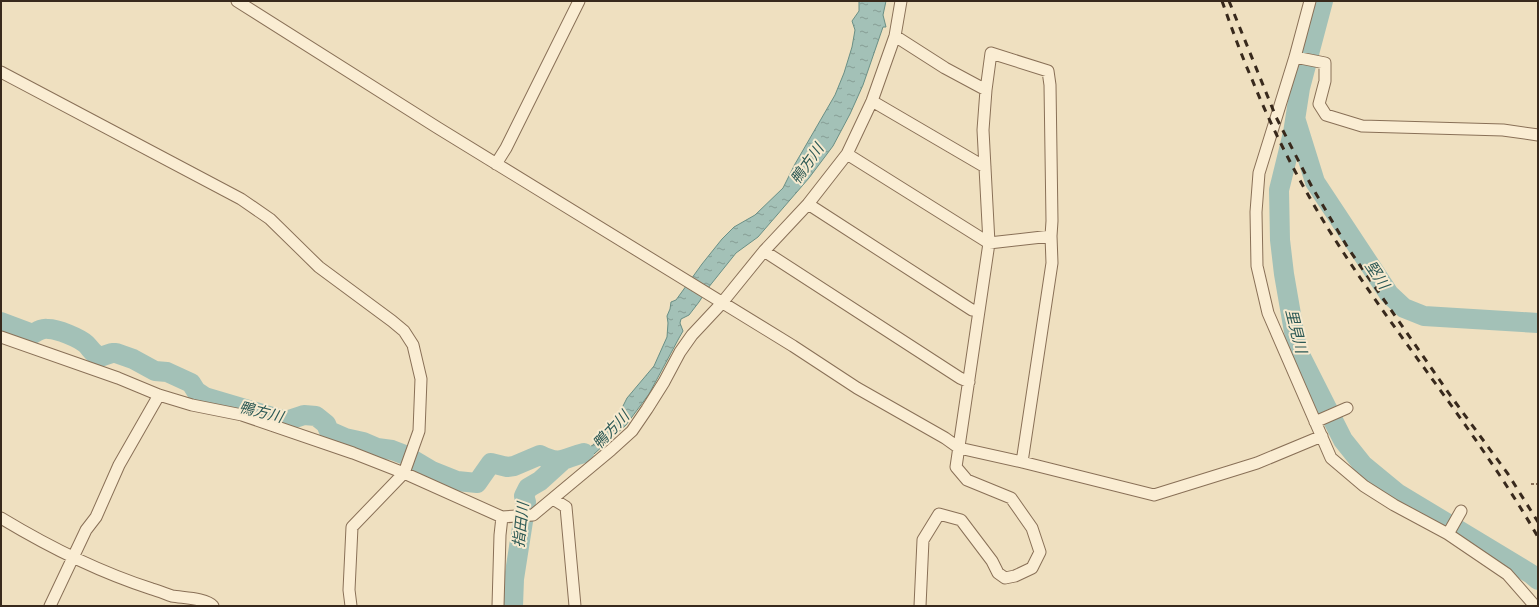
<svg xmlns="http://www.w3.org/2000/svg" width="1539" height="607" viewBox="0 0 1539 607" font-family="'Zilla Slab','Noto Sans JP',serif">
  <defs>
    <pattern id="water-ripples" width="26" height="14" patternUnits="userSpaceOnUse"><rect width="26" height="14" fill="#a3c1b7"/><path d="M2 4q2-2 4 0t4 0M15 11q2-2 4 0t4 0" fill="none" stroke="#869d94"/></pattern>
  </defs>
  <rect width="100%" height="100%" fill="#efe0c0"/>
  <!-- water -->
  <path fill="url(#water-ripples)" stroke="#6a8f85" d="M859 1H886L883 15 886 27H883L863 85 850 114 833 146 809 178 758 237 736 253 708 288 699 302 689 315 681 319 680 323 683 331 679 338 649 394 626 425 594 454 584 456 560 467 556 458 567 456 578 449 588 448 593 445 600 437 613 426 627 398 654 366 667 337 668 323 667 316 670 309 671 302 676 300 702 264 722 239 734 227 755 215 783 188 795 164 835 95 844 73 852 47 855 30 852 21 859 11Z"/>
  <g fill="none" stroke-linecap="round" stroke-linejoin="round">
    <!-- river -->
    <path stroke="#a3c1b7" stroke-width="20" d="M1323 1 1300 88 1293 133 1279 190 1280 240 1284 274 1297 349 1343 440 1363 465 1397 493 1531 574 1538 580
      M1296 121 1315 182 1389 294 1404 308 1424 316 1538 323
      M1 322 33 334C38 331 42 328 48 329 58 329 79 338 86 344 91 349 93 354 100 357L112 353H116L133 359 155 371 167 372 191 383 196 391 205 397 286 421 304 415 316 416 326 424 329 431 345 438 363 442 377 448 392 450 405 455 432 471 457 481 477 483 491 463 507 467 514 466 540 455C562 466 563 458 584 453
      M513 606 514 579 526 502 524 496 528 488 540 481 562 461"/>
    <!-- minor casing -->
    <g stroke="#897057" stroke-width="13">
      <path id="minor" d="M237 1 438 128 793 346 857 388 945 438 959 448 1022 462 1154 495 1257 463 1322 436
        M1310 1 1295 57 1259 173 1256 212 1257 266 1268 313 1331 458 1364 486 1394 505 1448 534 1507 574 1535 606
        M895 36 901 1
        M1295 57 1325 63V81L1319 104 1326 115 1362 126 1503 130 1538 135
        M1 72 241 199 270 219 319 267 392 321 404 331 413 345 421 379 419 431 404 473 352 527 349 590 351 606
        M872 101 985 167
        M847 154 989 243 1051 236
        M496 164 506 148 579 1
        M808 204 972 310H979
        M764 251 960 378 969 382
        M1 337 118 378 159 395 192 405 242 415 353 453 404 473 502 517 533 515 611 450 632 431 647 409 664 382 680 352 692 335 721 304 764 251 808 204 847 154 872 101 895 36 945 68 986 90
        M1315 422 1347 408
        M553 499 566 507 575 606
        M1 518C49 547 99 572 152 589 159 591 166 594 172 596 183 598 206 598 213 606
        M1448 534 1461 511
        M50 606 86 530 96 517 119 465 159 395
        M498 606 500 535 502 517
        M920 606 923 540 939 514 961 520 992 561 998 573 1005 578 1015 576 1032 568 1040 552 1032 528 1011 498 967 480 956 467 989 243 983 130 986 90 991 53 1048 71 1050 85 1052 221 1051 236 1052 263 1022 462"/>
    </g>
    <!-- path -->
    <path stroke="#897057" stroke-width="2" stroke-dasharray="3 2" stroke-linecap="butt" d="M1531 484H1538"/>
    <!-- minor -->
    <use href="#minor" stroke="#faedd3" stroke-width="11"/>
    <!-- rail -->
    <path stroke="#38291c" stroke-width="3" stroke-dasharray="7 7" stroke-linecap="butt" d="M1222 1C1231 26 1240 52 1251 77 1276 139 1308 199 1345 255 1407 350 1481 438 1538 537
      M1229 1 1276 117 1312 187 1348 248 1450 395 1508 474 1538 522"/>
  </g>
  <g text-anchor="middle" dominant-baseline="central" stroke-width="4" stroke-linejoin="round" paint-order="stroke">
    <!-- water labels -->
    <g font-size="15" font-style="italic" fill="#2b5854" stroke="#f7eacf">
      <text transform="translate(807 164) rotate(-55)">鴨方川</text>
      <text transform="translate(1377 275) rotate(56)">堅川</text>
      <text transform="translate(1296 331) rotate(76)">里見川</text>
      <text transform="translate(261 412) rotate(14)">鴨方川</text>
      <text transform="translate(611 430) rotate(-47)">鴨方川</text>
      <text transform="translate(521 525) rotate(-84)">指田川</text>
    </g>
  </g>
  <!-- border -->
  <rect width="1539" height="607" fill="none" stroke="#38291c" stroke-width="4"/>
</svg>
